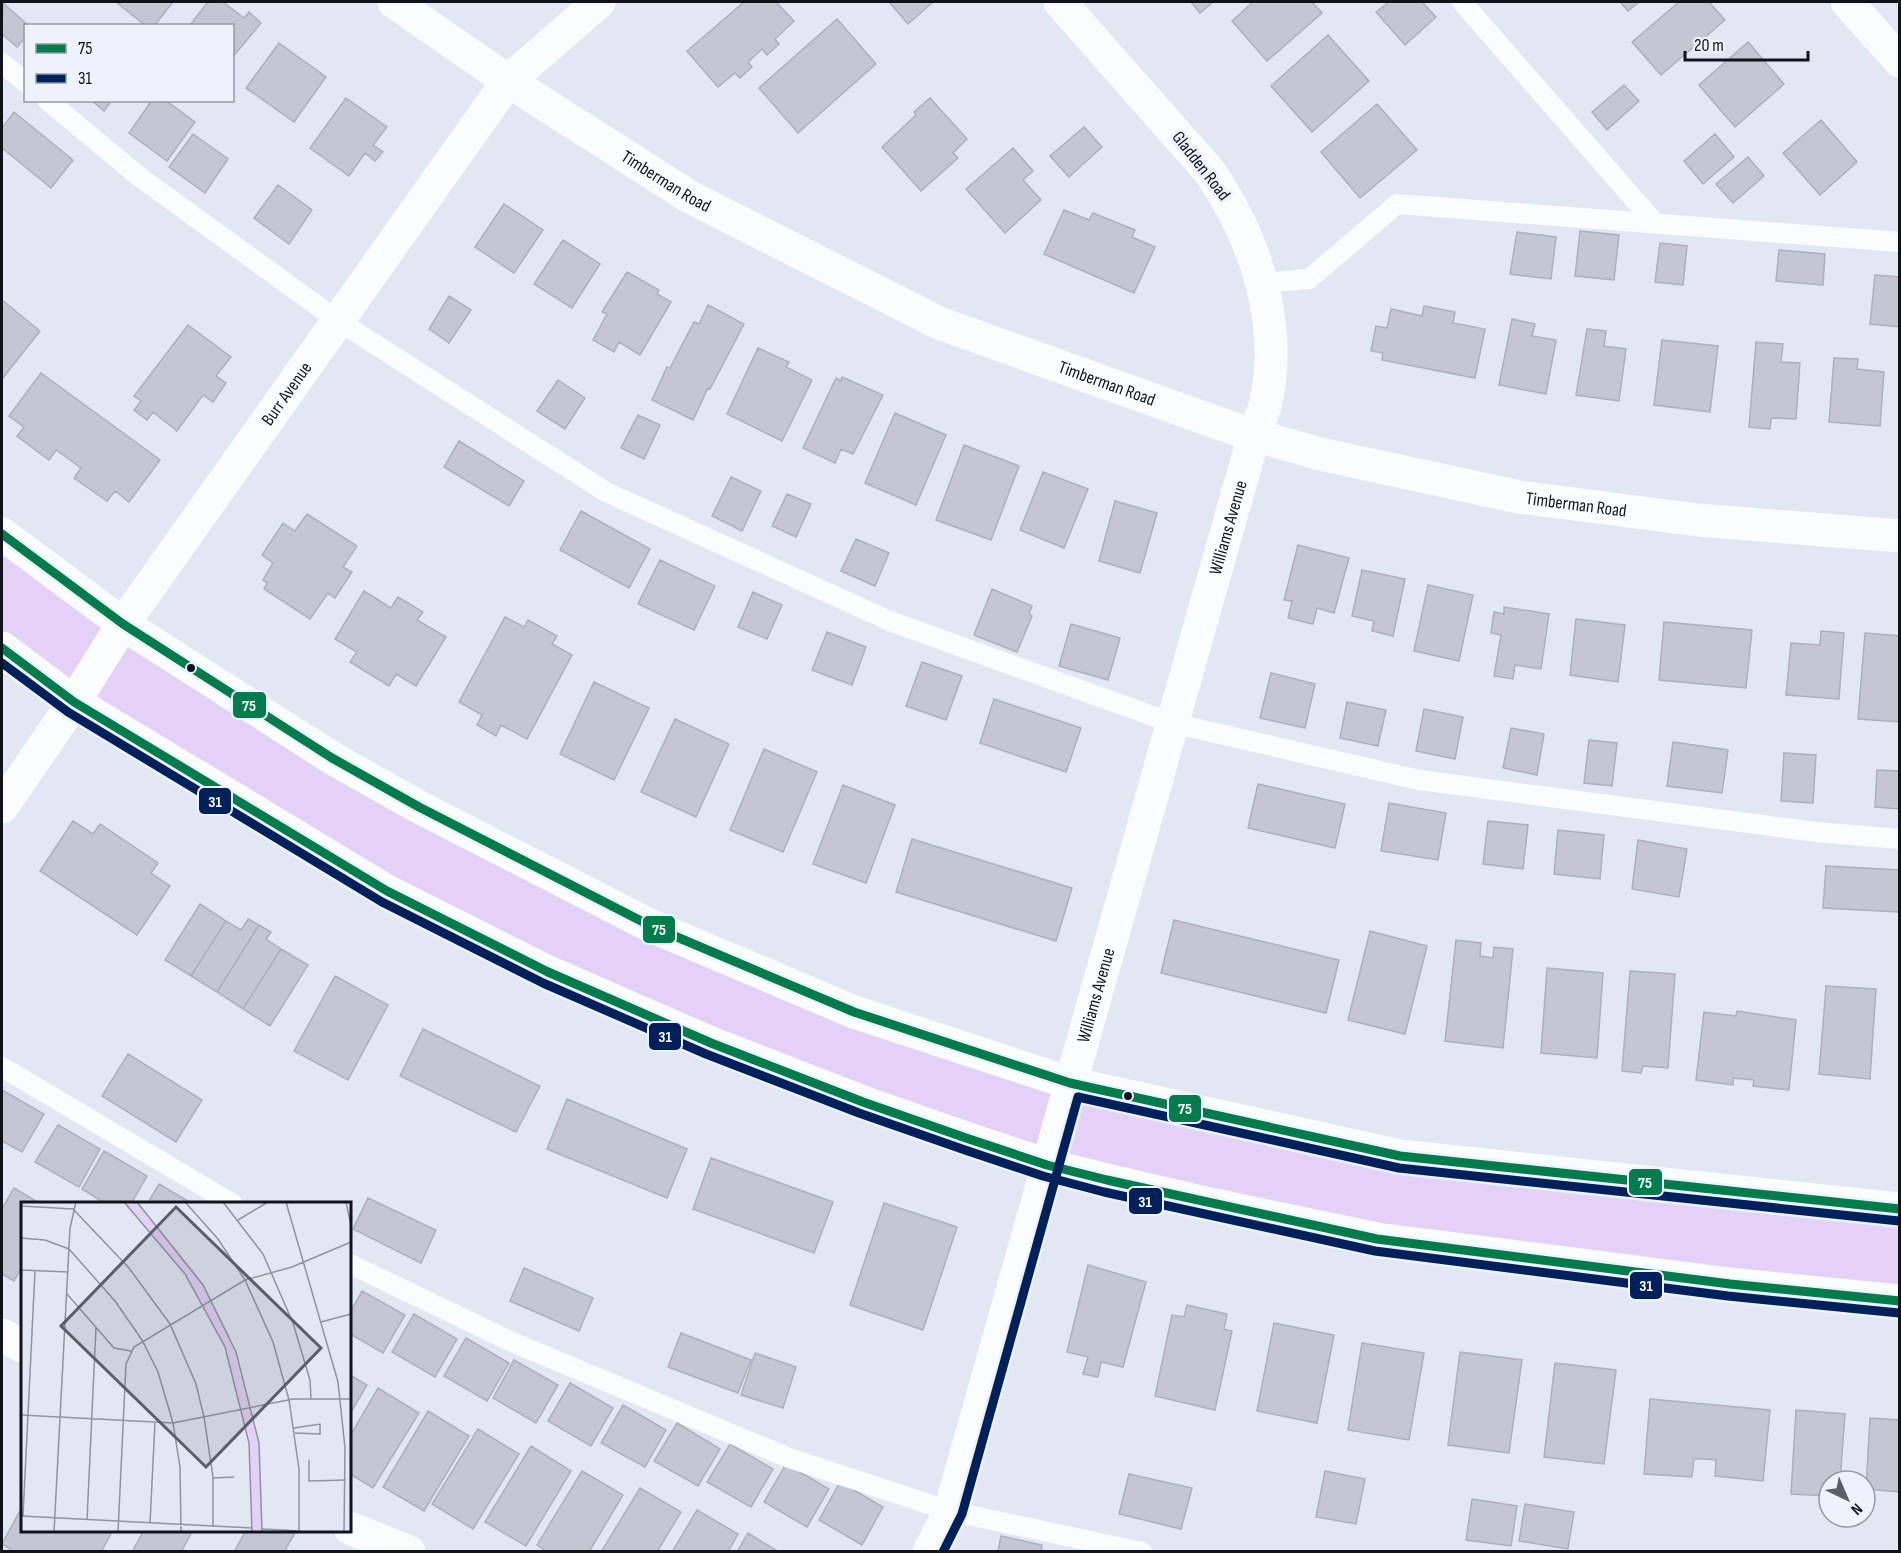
<svg xmlns="http://www.w3.org/2000/svg" width="1901" height="1553" viewBox="0 0 1901 1553" font-family="'Sofia Sans Condensed',sans-serif">
  <rect width="100%" height="100%" fill="#e2e8f3"/>
  <!-- green -->
  <path fill="#e3d1f7" d="M2 534 332 758 854 1012 1400 1156 1899 1209V1301L1730 1284 1107 1180 548 972 2 648Z"/>
  <!-- building -->
  <path fill="#c4c6d1" stroke="#adafb9" stroke-width="1.5" d="M116 2H173L154 26H146Z
    M208 2H223L244 18 249 12 261 23 232 58V26H189Z
    M744 2H776L794 21 775 39 779 44 767 55 762 49 748 62 752 67 740 78 735 73 718 87 687 51Z
    M889 2H933L908 24Z
    M1191 2H1213L1200 13Z
    M1253 2H1312L1322 13 1267 61 1232 21Z
    M1389 2H1422L1436 17 1405 45 1376 12Z
    M1620 2H1639L1628 11Z
    M1679 2H1709L1725 20 1661 75 1632 42Z
    M3 3 29 26H26V37L17 47 2 34Z
    M837 19 876 64 798 133 759 88Z
    M1328 35 1369 81 1312 132 1271 86Z
    M1748 42 1784 84 1735 127 1699 85Z
    M279 43 326 77 294 122 246 88Z
    M1624 85 1639 101 1607 130 1592 112Z
    M346 98 387 127 373 145 383 152 375 161 365 153 349 176 310 148Z
    M930 98 967 139 953 153 958 158 921 191 882 147 916 115 914 112Z
    M91 100H112L104 111Z
    M152 100H165L195 122 167 161 129 133Z
    M1377 104 1417 150 1360 198 1321 152Z
    M14 112 73 160 51 188 2 148V128Z
    M1821 120 1857 162 1820 195 1783 153Z
    M1084 127 1102 147 1069 177 1050 156Z
    M193 134 228 159 205 193 169 167Z
    M1715 134 1734 157 1703 184 1684 161Z
    M1013 148 1033 171 1023 180 1041 200 1005 233 966 189Z
    M1748 157 1764 176 1733 203 1716 184Z
    M278 185 312 210 289 244 254 218Z
    M504 204 543 230 514 273 475 247Z
    M1064 210 1089 220 1093 213 1135 230 1132 237 1155 247 1134 293 1044 254Z
    M1580 231 1619 235 1614 280 1575 276Z
    M1517 232 1556 237 1551 279 1510 274Z
    M563 240 600 264 572 308 534 284Z
    M1660 243 1687 246 1683 285 1655 282Z
    M1779 250 1825 254 1823 285 1776 281Z
    M627 272 659 290 657 294 671 302 640 355 619 342 614 352 593 340 607 314 602 312Z
    M1875 275 1900 277V327L1870 324Z
    M449 296 471 310 449 343 429 329Z
    M2 300 40 331 2 379Z
    M708 305 744 324 710 389 708 388 693 420 652 400 667 367 670 368 694 322 699 324Z
    M1424 306 1455 312 1453 323 1485 329 1475 378 1382 360 1383 353 1371 351 1376 326 1387 328 1391 309 1422 316Z
    M1512 319 1535 324 1532 336 1556 340 1546 394 1499 385Z
    M188 325 231 357 216 376 226 383 213 402 203 395 177 431 153 412 147 420 134 410 141 401 134 396Z
    M1587 329 1606 331 1604 346 1626 349 1619 401 1576 395Z
    M1662 340 1718 346 1710 412 1654 405Z
    M1756 342 1783 344 1781 362 1800 363 1796 419 1771 418 1770 429 1749 427Z
    M758 348 789 362 786 367 812 380 782 441 727 414Z
    M1834 358 1858 359 1857 369 1884 372 1880 426 1829 422Z
    M41 373 160 460 129 502 115 491 107 501 74 478 81 468 69 459 56 450 49 460 17 436 24 427 9 416Z
    M842 377 883 395 853 454 841 449 835 463 803 448 836 378 841 381Z
    M558 380 585 398 565 429 537 411Z
    M895 413 946 435 916 505 865 483Z
    M638 415 660 425 644 459 621 448Z
    M459 441 524 481 509 506 444 467Z
    M964 445 1019 466 991 540 936 520Z
    M1043 472 1088 489 1064 548 1020 530Z
    M731 477 761 491 742 531 712 516Z
    M787 494 811 504 796 537 772 526Z
    M1115 501 1157 513 1140 573 1099 561Z
    M581 511 650 549 629 588 560 550Z
    M307 514 357 546 343 567 352 572 335 598 328 593 310 619 264 589 267 583 263 580 273 563 262 555 283 523 295 531Z
    M856 539 889 553 875 586 841 571Z
    M1298 545 1349 558 1334 613 1317 608 1313 624 1288 618 1292 601 1284 600Z
    M660 560 715 586 694 630 638 604Z
    M1362 570 1405 579 1393 636 1372 631 1374 621 1352 616Z
    M1428 585 1473 595 1459 661 1414 651Z
    M992 589 1032 606 1029 614 1032 616 1017 652 974 635Z
    M364 591 391 608 398 597 423 612 417 620 446 637 416 686 396 674 389 686 350 662 357 652 335 639Z
    M753 592 782 605 767 639 738 627Z
    M1504 607 1549 614 1541 669 1515 665 1513 679 1494 676 1501 635 1491 633 1494 612 1504 614Z
    M505 617 524 627 528 620 557 636 552 644 572 655 527 739 501 725 496 736 477 725 482 715 459 702Z
    M1576 619 1625 625 1618 682 1570 675Z
    M1664 622 1752 630 1746 688 1659 680Z
    M1071 624 1120 638 1108 680 1059 666Z
    M1821 631 1844 633 1839 699 1786 695 1791 643 1820 645Z
    M827 632 866 647 852 685 812 670Z
    M1865 633 1900 636V722L1858 719Z
    M922 662 962 676 946 720 906 706Z
    M1271 673 1315 684 1305 728 1260 718Z
    M594 682 649 708 614 780 560 754Z
    M994 699 1081 728 1066 772 980 743Z
    M1347 702 1386 710 1378 746 1340 738Z
    M1424 709 1463 717 1455 759 1416 751Z
    M675 719 729 744 696 817 641 792Z
    M1511 728 1544 734 1537 775 1503 768Z
    M1589 740 1617 743 1612 786 1584 783Z
    M1673 742 1728 750 1722 793 1667 786Z
    M764 749 817 772 783 852 730 830Z
    M1784 753 1816 755 1813 803 1781 801Z
    M1877 770 1900 771V809L1875 807Z
    M1258 784 1345 804 1335 848 1248 828Z
    M843 785 895 805 866 883 813 864Z
    M1389 803 1446 813 1438 860 1381 851Z
    M73 821 93 834 100 824 158 863 151 873 170 886 137 935 40 871Z
    M1488 821 1528 825 1523 869 1483 864Z
    M1558 830 1604 835 1600 879 1554 874Z
    M912 839 1072 888 1056 941 896 892Z
    M1638 840 1687 849 1679 897 1632 889Z
    M1826 866 1900 870 1899 912 1823 908Z
    M200 904 226 921 191 976 165 960Z
    M248 919 259 925 217 992 191 976 226 921 241 930Z
    M1174 920 1339 960 1326 1013 1161 973Z
    M259 925 271 932 266 939 281 949 243 1009 217 992Z
    M1370 931 1427 946 1405 1034 1348 1020Z
    M1456 940 1481 943 1480 956 1493 958 1494 947 1513 949 1503 1048 1445 1041Z
    M281 949 308 965 270 1026 243 1009Z
    M1547 968 1603 973 1597 1058 1541 1053Z
    M1630 971 1675 974 1668 1068 1643 1066 1641 1073 1622 1071Z
    M335 976 388 1005 348 1080 294 1051Z
    M1826 986 1876 989 1870 1079 1819 1074Z
    M1737 1011 1796 1020 1789 1090 1753 1086 1754 1080 1733 1078V1085L1696 1080 1704 1012 1736 1016Z
    M423 1029 540 1086 516 1132 400 1076Z
    M128 1054 202 1100 176 1142 102 1096Z
    M2 1090 44 1114 22 1152 2 1141Z
    M567 1099 687 1149 667 1198 547 1149Z
    M58 1125 100 1149 79 1187 35 1162Z
    M104 1151 147 1176 131 1204H106L82 1189Z
    M711 1158 833 1202 814 1253 693 1209Z
    M159 1184 193 1204H147Z
    M14 1188 41 1204H22V1267L14 1281 2 1274V1209Z
    M368 1198 436 1230 421 1263 353 1229Z
    M884 1203 957 1227 923 1330 850 1305Z
    M1088 1265 1146 1282 1123 1367 1101 1362 1098 1377 1083 1374 1088 1357 1067 1352Z
    M524 1268 593 1298 579 1331 510 1301Z
    M362 1291 405 1315 383 1353 350 1334V1313Z
    M1187 1305 1227 1314 1224 1329 1232 1331 1215 1410 1155 1396 1172 1315 1184 1317Z
    M414 1314 457 1339 435 1377 392 1352Z
    M1274 1323 1334 1335 1317 1423 1257 1411Z
    M681 1333 751 1360 738 1393 668 1367Z
    M466 1338 509 1363 487 1401 444 1376Z
    M1362 1343 1424 1353 1409 1440 1348 1430Z
    M1460 1352 1522 1360 1509 1453 1448 1445Z
    M755 1353 796 1367 783 1408 741 1395Z
    M514 1360 558 1385 536 1423 493 1398Z
    M1555 1363 1616 1370 1604 1464 1544 1457Z
    M350 1375 367 1385 350 1414Z
    M570 1383 613 1408 591 1446 548 1421Z
    M378 1388 419 1413 373 1488 350 1474V1436Z
    M1650 1399 1770 1410 1763 1481 1715 1476 1716 1460 1705 1459H1694L1692 1477 1644 1474Z
    M623 1405 666 1430 645 1467 601 1443Z
    M1796 1410 1845 1414 1840 1481H1829V1496L1791 1494Z
    M428 1411 469 1436 424 1511 383 1487Z
    M1870 1418 1900 1420V1492L1866 1489Z
    M677 1423 720 1449 698 1486 654 1461Z
    M478 1429 519 1454 473 1529 432 1504Z
    M730 1444 773 1469 751 1507 707 1482Z
    M531 1446 571 1471 526 1546 485 1522Z
    M786 1464 829 1489 807 1527 764 1502Z
    M582 1471 623 1495 589 1552H547L537 1545Z
    M1325 1471 1365 1479 1356 1524 1316 1517Z
    M1129 1474 1192 1488 1181 1529 1119 1514Z
    M840 1482 883 1507 862 1545 819 1520Z
    M640 1488 681 1512 657 1552H601Z
    M1472 1499 1517 1506 1511 1546 1466 1540Z
    M1525 1504 1574 1512 1568 1549 1519 1541Z
    M22 1507V1530H113L101 1552H15L2 1544Z
    M697 1510 738 1534 728 1552H672Z
    M144 1530H193L181 1552H132Z
    M246 1530H290L295 1533 284 1552H234Z
    M748 1533 779 1552H737Z
    M1001 1536 1042 1545 1041 1552H998Z"/>
  <g fill="none" stroke-linecap="round" stroke-linejoin="round">
    <!-- service -->
    <path stroke="#fbfcfd" stroke-width="20" d="M1462 2 1655 223
      M2 63 26 83
      M47 100 141 178 337 320 606 492 890 621 1172 723 1419 780 1816 832 1900 839
      M1262 283 1309 279 1397 204 1900 242
      M2 1067 233 1204
      M350 1264 512 1342 789 1458 950 1511 1142 1552"/>
    <!-- minor -->
    <g stroke="#fbfcfd" stroke-width="33">
      <path id="s1" d="M394 2 508 81 690 197 939 323 1215 422 1254 435 1320 454 1519 497 1698 520 1900 536"/>
      <path d="M1847 2 1900 61"/>
      <path id="s2" d="M2 807 74 702 123 624 508 81 599 2"/>
      <path d="M2 1335 22 1346"/>
      <path d="M350 1528 409 1552"/>
      <path id="s3" d="M929 1552 950 1511 1237 495C1243 476 1248 456 1253 437 1257 425 1263 414 1266 402 1283 322 1255 237 1209 171L1060 2"/>
    </g>
    <!-- secondary -->
    <path stroke="#fbfcfd" stroke-width="33" d="M2 534 123 624 332 758 419 807 651 926 854 1012 1070 1083 1400 1156 1900 1209
      M2 648 74 702 387 891 548 972 711 1043 863 1102 969 1139 1047 1165 1107 1180 1210 1204 1377 1239 1730 1284 1900 1301"/>
    <!-- bus-1 casing -->
    <g stroke="#edf3fd" stroke-width="14">
      <path id="bus-1" d="M2 534 123 624 332 758 419 807 651 926 854 1012 1070 1083 1400 1156 1900 1209
        M2 648 74 702 387 891 548 972 711 1043 863 1102 969 1139 1047 1165 1107 1180 1377 1239 1730 1284 1900 1301"/>
    </g>
    <!-- bus-2 casing -->
    <g stroke="#edf3fd" stroke-width="14">
      <path id="bus-2" d="M2 663 68 712 382 902 543 983 706 1054 859 1113 965 1150 1043 1176 1104 1192 1375 1251 1728 1296 1899 1313
        M943 1552 962 1514 1078 1097 1399 1168 1899 1221"/>
    </g>
    <!-- bus-1 -->
    <use href="#bus-1" stroke="#007b4b" stroke-width="9"/>
    <!-- bus-2 -->
    <use href="#bus-2" stroke="#00205b" stroke-width="9"/>
  </g>
  <!-- markers -->
  <g fill="#0f141c" stroke="#edf3fd" stroke-width="2">
    <circle cx="191" cy="668" r="5"/>
    <circle cx="1128" cy="1096" r="5"/>
  </g>
  <g text-anchor="middle" dominant-baseline="central" stroke-width="6" stroke-linejoin="round" paint-order="stroke">
    <!-- street labels -->
    <g font-size="18" fill="#0f141c" stroke="#edf3fd">
      <text transform="translate(1201 166) rotate(52)">Gladden Road</text>
      <text stroke="none"><textPath href="#s1" startOffset="326">Timberman Road</textPath></text>
      <text stroke="none"><textPath href="#s1" startOffset="812">Timberman Road</textPath></text>
      <text stroke="none"><textPath href="#s2" startOffset="502">Burr Avenue</textPath></text>
      <text stroke="none"><textPath href="#s1" startOffset="1298">Timberman Road</textPath></text>
      <text stroke="none"><textPath href="#s3" startOffset="1068">Williams Avenue</textPath></text>
      <text stroke="none"><textPath href="#s3" startOffset="582">Williams Avenue</textPath></text>
    </g>
  </g>
  <!-- overview -->
  <g transform="translate(21 1202)">
    <rect width="330" height="330" fill="#e2e8f3"/>
    <path d="M103 0H116L172 68 208 132 238 241 241 330H231L228 241 204 145 164 72Z" fill="#e3d1f7"/>
    <path fill="none" stroke="#8e939d" stroke-width="1.5" d="M103 0 164 72 204 145 228 241 231 330M116 0 182 83 215 150 238 241 241 330M164 0 197 37 224 78 252 140 268 198 278 267V329L241 327M202 0 242 52 272 121 289 178 290 197M265 0 317 180 324 246 323 330M325 0 330 23M0 4 52 7 108 66 149 122 175 182 183 215 192 275V324M217 18 247 0M0 36 24 38 48 47 94 99 121 138 137 170 152 221 159 265 160 330M0 68 47 70M46 92 93 146 110 149M300 120 330 112M0 213 152 221 272 197H330M273 226 299 222V232L274 231M288 258V279L325 278M192 276 213 275M0 314 231 326M2 314 14 69M66 318 75 125M129 321 134 220M33 330 49 26 55 0M97 330 105 162 113 145 224 78 271 65 330 40"/>
    <path fill="#595e67" fill-opacity="0.15" stroke="#595e67" stroke-width="3" d="M155 5 300 146 185 265 40 124Z"/>
    <rect width="330" height="330" fill="none" stroke="#0f141c" stroke-width="3"/>
  </g>
  <g stroke="#edf3fd" stroke-width="2">
    <rect x="232" y="691" width="35" height="28" rx="6" fill="#007b4b"/>
    <rect x="198" y="787" width="34" height="28" rx="6" fill="#00205b"/>
    <rect x="642" y="915" width="34" height="29" rx="6" fill="#007b4b"/>
    <rect x="648" y="1022" width="34" height="29" rx="6" fill="#00205b"/>
    <rect x="1168" y="1094" width="34" height="29" rx="6" fill="#007b4b"/>
    <rect x="1628" y="1168" width="35" height="28" rx="6" fill="#007b4b"/>
    <rect x="1128" y="1187" width="35" height="28" rx="6" fill="#00205b"/>
    <rect x="1629" y="1271" width="34" height="29" rx="6" fill="#00205b"/>
  </g>
  <g font-size="16" text-anchor="middle" font-weight="bold" fill="#fff">
    <text x="249" y="711">75</text>
    <text x="215" y="807">31</text>
    <text x="659" y="935">75</text>
    <text x="665" y="1042">31</text>
    <text x="1185" y="1114">75</text>
    <text x="1645" y="1188">75</text>
    <text x="1145" y="1207">31</text>
    <text x="1646" y="1291">31</text>
  </g>
  <!-- border -->
  <rect width="1901" height="1553" fill="none" stroke="#0f141c" stroke-width="6"/>
  <!-- legend -->
  <rect x="24" y="24" width="210" height="78" fill="#edf3fd" stroke="#949aa3" stroke-width="1.5"/>
  <rect x="36" y="44" width="30" height="9" fill="#007b4b" stroke="#949aa3" stroke-width="1.5"/>
  <text x="78" y="54" font-size="18" fill="#0f141c">75</text>
  <rect x="36" y="74" width="30" height="9" fill="#00205b" stroke="#949aa3" stroke-width="1.5"/>
  <text x="78" y="84" font-size="18" fill="#0f141c">31</text>
  <!-- north arrow -->
  <g transform="translate(1847 1499) rotate(136)"><circle r="28" fill="#edf3fd" stroke="#949aa3" stroke-width="1.5"/>
  <path d="M0-4.5L10 22L0 15L-10 22Z" fill="#595e67"/>
  <text y="-9" font-size="16" font-weight="bold" text-anchor="middle" fill="#0f141c">N</text>
  </g>
  <!-- scale -->
  <path d="M1685 51v9h123v-9" fill="none" stroke="#0f141c" stroke-width="3"/>
  <text x="1694" y="51" font-size="18" fill="#0f141c" stroke="#edf3fd" stroke-width="4.5" paint-order="stroke">20 m</text>
</svg>
